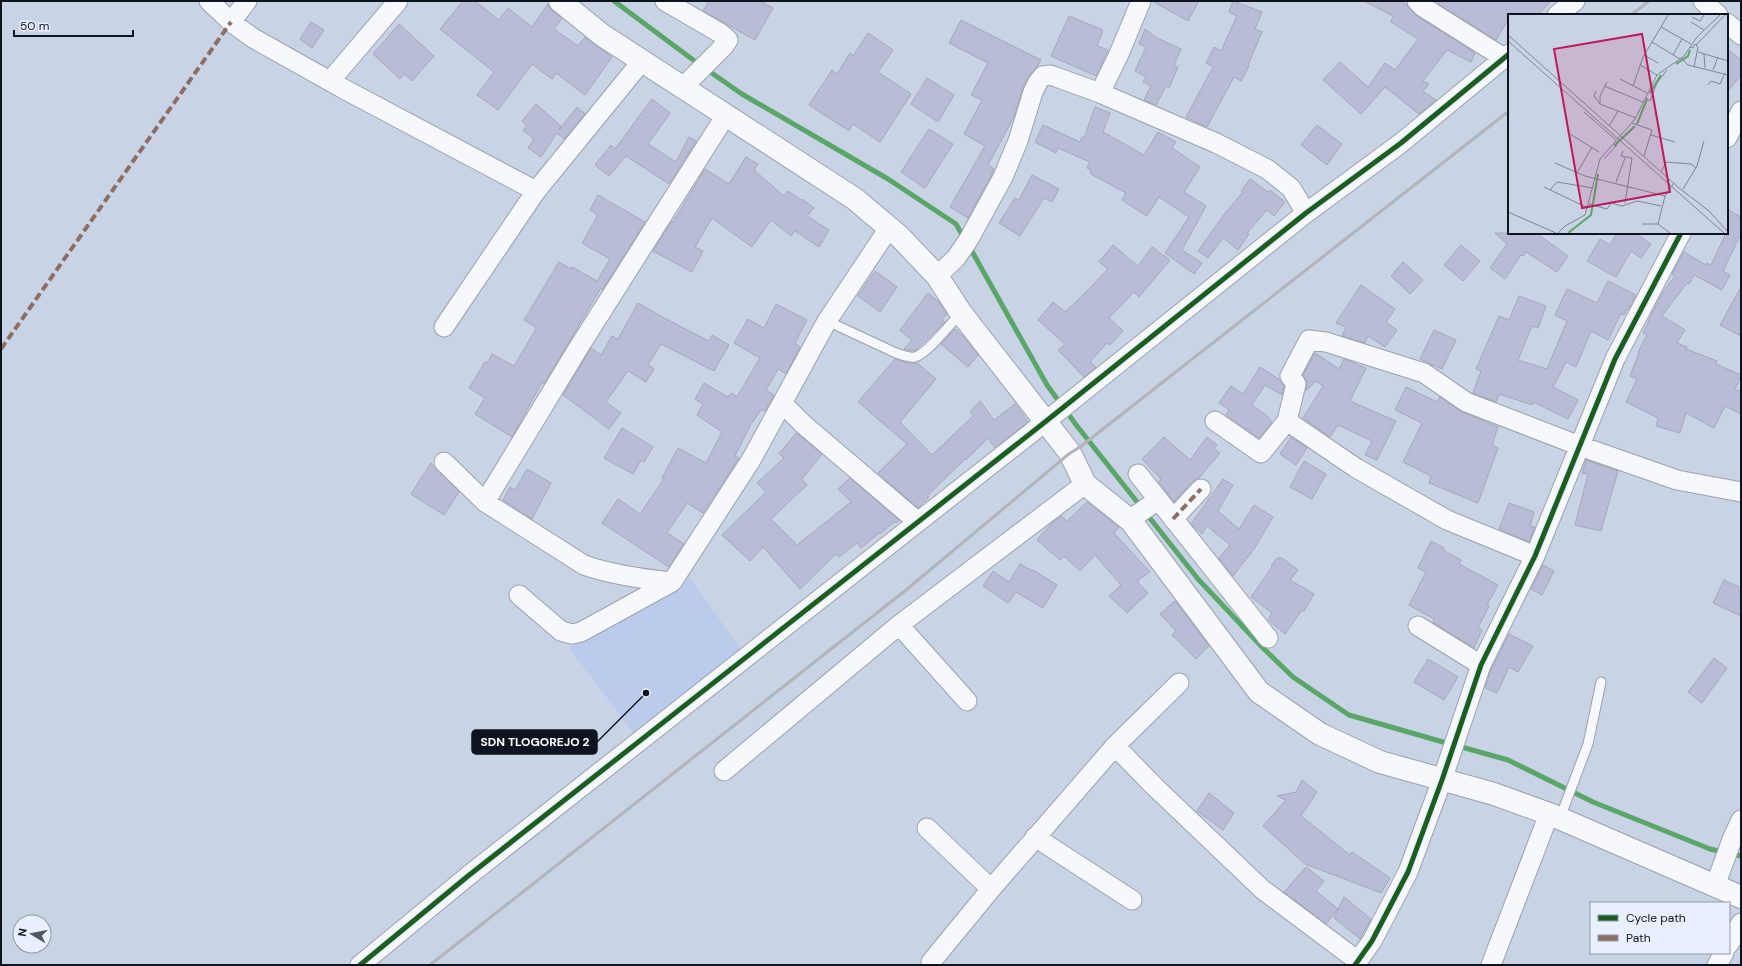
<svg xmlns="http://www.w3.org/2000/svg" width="1742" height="966" viewBox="0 0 1742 966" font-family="'DM Sans',sans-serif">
  <rect width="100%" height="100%" fill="#c9d3e6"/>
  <!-- built -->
  <path fill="#bbcbeb" d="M689 577 742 651 635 735 569 648Z"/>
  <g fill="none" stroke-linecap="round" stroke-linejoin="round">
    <!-- stream -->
    <path stroke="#5aa668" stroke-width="5" d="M614 1 700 65
      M706 69 742 94 888 179 956 224 964 238
      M969 246 1047 385 1077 426 1198 579 1262 647 1293 677 1349 715 1450 744
      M1458 746 1508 760 1593 802 1710 849 1741 856"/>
  </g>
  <!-- building -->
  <path fill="#b9bcd6" stroke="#a4a9b8" d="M463 1H475L499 20 508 8 532 27 548 4 552 11 562 18 554 29 578 46 585 37 612 57 585 95 556 73 552 79 532 64 498 110 477 95 494 72 440 29Z
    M709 1H760L773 8 755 40 703 11Z
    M1152 1H1199L1188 21Z
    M1233 1 1262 12 1255 29 1262 32 1248 65 1249 66 1241 81 1234 77 1207 127 1186 117 1213 67 1206 63 1214 47 1221 51 1237 16 1229 12Z
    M1364 1H1401L1406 4 1417 16 1475 53 1471 62 1447 50 1423 81 1429 84 1423 91 1436 100 1419 114 1385 87 1361 114 1323 80 1340 62 1368 87 1385 63 1395 70 1418 39 1391 22 1393 16Z
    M1440 1H1551L1538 15H1509V18L1496 40 1438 4Z
    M1069 16 1103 30 1097 46 1108 50 1096 76 1051 56Z
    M961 20 1041 60 1037 67 1028 77 1023 87 1014 117 988 165 994 169 993 172 968 218 950 207 985 146 964 134 982 100 971 95 988 63 949 43Z
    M311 22 324 30 312 48 300 39Z
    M399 24 434 56 412 81 404 74 400 79 373 54Z
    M1145 29 1155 37 1181 49 1174 65 1178 67 1169 88 1166 86 1156 105 1144 100 1151 86 1143 82 1146 77 1135 71 1146 47 1139 44Z
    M868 33 893 50 878 72 911 94 880 142 853 124 849 131 809 105 832 70 837 74 850 53 853 56Z
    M1727 49 1741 60V75L1727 92Z
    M927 78 954 95 938 122 911 104Z
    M652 99 670 113 648 144 676 162 689 137 696 141 669 184 626 156 609 176 595 165 611 145 615 149Z
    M536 104 561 126 559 130 577 107 585 114 564 139 557 133 541 157 528 148 534 139 523 130 527 126 522 121Z
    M1095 107 1110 113 1103 132 1144 155 1158 132 1176 142 1172 148 1200 167 1184 192 1206 206 1182 250 1202 263 1194 274 1165 253 1189 217 1159 197 1147 216 1122 200 1126 193 1091 174V170L1087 168 1090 162 1058 148 1056 153 1035 142 1043 125 1080 142 1082 137 1084 138Z
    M1317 125 1342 144 1327 165 1301 145Z
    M929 129 953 144 925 188 901 172Z
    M746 157 758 164 754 170 784 196 788 191 801 200 802 199 814 208 807 216 829 230 819 247 795 231 791 236 771 220 752 247 712 218 695 247 703 251 692 272 653 251 672 221 673 222 705 169 729 184Z
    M1032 175 1059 189 1052 202 1044 198 1020 236 999 223 1015 198 1019 200Z
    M1250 179 1268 192 1270 190 1285 202 1274 216 1267 210 1247 233 1249 234 1238 250 1223 238 1208 258 1198 251 1226 212 1243 192 1241 191Z
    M598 195 645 222 603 289 601 288 544 384 542 382 512 437 475 414 485 398 469 388 485 362 487 363 492 354 514 366 536 329V327L524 320 559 262 571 269 572 267 597 281 610 259 582 243 598 215 590 210Z
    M1727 209 1741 217V234L1723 271 1730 275 1722 290 1694 275 1689 284 1687 283 1662 316 1685 330 1677 343 1687 347 1686 349 1717 361 1716 364 1741 375 1735 390 1741 391V414L1725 406 1714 428 1686 413 1680 433 1656 426 1658 418 1626 402 1637 379 1630 376 1639 353 1638 352 1647 335 1643 333 1649 321H1648L1663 292 1675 276 1672 274 1684 252 1706 265 1707 263 1711 265 1726 233H1727Z
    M1495 233H1536L1568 256 1557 272 1526 252 1523 256 1521 255 1505 279 1490 268 1507 244Z
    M1617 233H1635L1651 244 1641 258 1631 251 1616 277 1587 261 1600 239 1610 245Z
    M1113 245 1138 266 1152 247 1170 260 1139 297 1134 292 1109 318 1123 331 1110 345 1107 343 1090 362 1096 367 1084 377 1058 350 1065 344 1038 320 1053 302 1065 312 1084 294 1108 269 1099 262Z
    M1461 245 1480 261 1463 281 1444 265Z
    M1403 262 1423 280 1410 294 1391 276Z
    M875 271 897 287 880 312 858 296Z
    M1608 281 1636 295 1628 310 1627 309 1624 315 1621 313 1608 340 1591 331 1576 367 1566 362 1553 387 1578 400 1568 419 1533 402 1532 405 1499 394 1496 402 1473 393 1481 371 1476 369 1499 316 1509 320 1519 296 1546 306 1538 328 1532 326 1518 360 1547 369 1567 321 1555 315 1567 289 1597 303Z
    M1361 285 1395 309 1386 322 1397 330 1385 347 1368 336 1365 343 1342 336 1346 327 1336 323Z
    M1741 287V336L1720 325Z
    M928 293 939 302 947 314 942 319 945 322 917 349 913 351 904 349 912 340 900 330Z
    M638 303 664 318 709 341 712 335 729 345 714 371 661 344 648 365 654 369 646 382 628 371 606 402 621 413 609 429 563 395 591 348 601 355 612 336 618 339Z
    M776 304 807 320 795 343 800 347 786 374 778 369 766 390 774 395 765 411 762 409 751 424 735 456 739 458 703 513 687 503 667 533 684 544 669 567 602 523 618 499 640 514 664 479 662 478 678 448 706 463 722 432 697 415 703 404 695 399 704 383 728 397 731 393 737 397 760 358 734 343 748 319 764 328Z
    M955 329 963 336 978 355 968 367 941 344Z
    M1434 330 1456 340 1442 369 1420 359Z
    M1315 353 1339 369 1344 359 1366 368 1350 401 1396 421 1377 460 1365 455 1372 441 1338 425 1330 437 1303 418 1323 386 1316 381 1306 391 1307 382 1303 375Z
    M895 359 907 363H917L936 379 900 422 932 455 973 416 970 412 980 401 994 420 1015 404 1028 422 995 448 988 438 966 460 965 459 927 496 929 497 918 508 878 473 907 444 858 402Z
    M1260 367 1280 380 1284 386 1282 395 1265 385 1252 405 1266 415 1272 422 1259 438 1226 415 1229 410 1219 403 1231 386 1243 394Z
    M1406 387 1437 402 1440 397 1462 412 1498 427 1492 445 1498 448 1478 503 1429 483 1431 476 1403 462 1422 423 1395 410Z
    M622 428 653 447 644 462 641 460 633 474 604 458Z
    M796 433 822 454 802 479 807 485 771 519 797 545 851 502 838 489 850 478 899 520 896 523 895 521 880 534 879 533 861 548 857 543 839 557 836 554 800 589 763 547 750 561 722 535 766 492 757 483 784 458 779 454Z
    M1164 437 1190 460 1207 437 1217 445 1214 449 1220 453 1199 478 1193 481 1174 502 1159 482 1161 479 1142 459Z
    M1291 437 1307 448 1296 465 1280 454Z
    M1586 460 1618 471 1601 531 1575 525 1588 474 1582 473Z
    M1304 461 1326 474 1312 499 1290 487Z
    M431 463 436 470 459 492 444 515 411 494Z
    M527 469 551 483 532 519 503 500 510 487 515 490Z
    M1223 479 1233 485 1218 511 1239 529 1254 505 1273 517 1254 549 1233 576 1219 558 1230 545 1207 526 1202 534 1191 524Z
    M1087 502 1119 527 1114 533 1150 572 1137 581 1148 593 1127 613 1109 596 1121 585 1095 555 1080 571 1064 556 1060 560 1037 540 1051 524 1061 516 1067 521Z
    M1509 503 1534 512 1530 526 1535 527 1529 542 1499 529Z
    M1431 541 1444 548 1443 550 1461 560 1459 564 1498 585 1487 605 1489 606 1478 628 1482 630 1474 648 1433 622 1434 619 1409 605 1426 572 1418 568Z
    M1277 558H1282L1298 570 1290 580 1314 594 1304 611 1302 610 1285 634 1268 620 1272 613 1251 597 1272 567 1271 566Z
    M1020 564 1033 571V570L1057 585 1043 608 1016 592 1008 603 983 586 993 571 1009 582Z
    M1543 565 1554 571 1542 595 1531 589Z
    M1724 580 1741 588V616L1713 603Z
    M1175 601 1209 646 1196 659 1172 635 1176 631 1160 614Z
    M1509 634 1533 646 1518 672 1509 667 1497 693 1485 688 1490 672Z
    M1714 658 1727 668 1702 703 1688 692Z
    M1428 659 1458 677 1444 700 1414 682Z
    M1302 780 1317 792 1301 816 1350 855 1352 852 1390 878 1381 893 1305 864 1263 826 1286 800 1277 796 1296 792Z
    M1209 793 1234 813 1223 830 1197 811Z
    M1306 867 1324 881 1316 891 1338 909 1326 924 1284 892Z
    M1344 897 1371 919 1360 939 1334 918Z"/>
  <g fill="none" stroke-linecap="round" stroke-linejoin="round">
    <!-- lane casing -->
    <g stroke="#9aa2b0" stroke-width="11">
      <path id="lane" d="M827 321 896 353C902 355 909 358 915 357 927 354 951 323 961 313
        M1560 818 1588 744 1601 682"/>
    </g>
    <!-- street casing -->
    <g stroke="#9aa2b0" stroke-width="21">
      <path id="street" d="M209 1 231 22 253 38 342 88 536 191
        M665 1 720 33 728 40 724 46 683 87
        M1417 1 1423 7 1504 58
        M1703 1 1718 15
        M1557 15 1575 1
        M231 22 247 1
        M1727 23 1741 35
        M330 81 398 1
        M1100 93 1119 54 1141 1
        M1727 138 1741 111
        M937 276 956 258 969 239 1003 177 1018 141 1033 92 1038 82 1043 76 1050 75 1056 77 1100 93 1216 143 1267 169 1291 188 1306 213
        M444 327 536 191 642 61
        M782 403 803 424 918 522
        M1215 421 1261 453 1287 421 1296 384 1290 376 1309 340 1326 342 1424 373 1466 402 1580 446 1677 480 1741 492
        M1287 421 1356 468 1447 520 1535 556
        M444 462 485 502 584 565C612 575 642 579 672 582
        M1138 474 1268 638
        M485 502 579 347 726 115
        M1173 519 1201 489
        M1131 521 1132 518 1158 500
        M519 595 561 631 572 634 581 632 672 582 751 460 827 321 889 228
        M899 625 967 701
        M1418 626 1481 665
        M1115 746 1155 787 1263 890 1358 961
        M724 771 899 625 1085 484
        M927 828 991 889
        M1035 837 1132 900
        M1715 886 1733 837 1741 820
        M1729 944 1741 923
        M931 962 991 889 1115 746 1179 683
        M360 965 468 876 1045 422 1306 213 1401 143 1509 54
        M1355 965 1372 941 1408 872 1442 780 1481 665 1535 556 1615 359 1681 233
        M1491 965 1549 814
        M1717 965 1724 953"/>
    </g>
    <!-- secondary casing -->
    <g stroke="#9aa2b0" stroke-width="24">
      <path id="secondary" d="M560 1 602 35 855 199 900 237 937 276 961 313 1070 453 1085 484 1131 521 1259 692 1320 734 1380 762 1494 794 1552 815 1741 897"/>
    </g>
    <!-- lane -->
    <use href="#lane" stroke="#f7f8fb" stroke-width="9"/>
    <!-- street -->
    <use href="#street" stroke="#f7f8fb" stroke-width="19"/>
    <!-- secondary -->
    <use href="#secondary" stroke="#f7f8fb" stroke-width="22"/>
    <!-- rail -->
    <path stroke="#b2b4ba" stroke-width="3" d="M1631 15 1649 1
      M430 965 906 590 1070 453 1080 447 1509 111"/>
    <!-- quiet -->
    <path stroke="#8d6e63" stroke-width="4" stroke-dasharray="8 4" stroke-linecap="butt" d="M1 349 231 22
      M1173 519 1201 489"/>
    <!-- cycleway casing -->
    <g stroke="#e8f0fe" stroke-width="8">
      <path id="cycleway" d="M360 965 468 876 1045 422 1306 213 1401 143 1509 54
        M1355 965 1372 941 1408 872 1442 780 1481 665 1535 556 1615 359 1681 233"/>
    </g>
    <!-- cycleway -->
    <use href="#cycleway" stroke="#1b5e20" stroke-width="5"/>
  </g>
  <!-- overview -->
  <g transform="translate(1508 14)">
    <rect width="220" height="220" fill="#c9d3e6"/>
    <path fill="none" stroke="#5aa668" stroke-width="2" d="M168 50 180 42 182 36M142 79 153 61M129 110 139 85M106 132 127 112M60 219 83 201 90 160"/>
    <path fill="none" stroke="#7e8696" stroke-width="1" d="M184 3 192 7 196 1M183 8 196 16M153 13 160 1M0 21 171 174 201 197 220 218M0 27 216 219M144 28 172 45M188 31 217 1M182 33 185 34 187 30 190 33 186 53M190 38 220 47M196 40 197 54M136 41 150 49M165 41 174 25M173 44 180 51 220 61M132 51 149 61M205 56 210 43M112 65 139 79M200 71 203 67 212 70 217 59M96 72 135 88M125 72 135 43 153 13 183 30M88 77 86 82 92 90 128 104M137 83 142 87 149 69 159 56M92 90V82L99 68M76 98 108 126M124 109 144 116 136 142M101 112 110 97M62 120 91 138M143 121 167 128M115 137 113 142 124 144 117 189M96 145 109 131M47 149 77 162 157 182 150 210 162 219M153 158 158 148 183 150 188 154M69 159 84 133M108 168 117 144M36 173 80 194M175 175 189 152 196 127M42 176 49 168 85 174M157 182 166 169M81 190 99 195 103 189 114 192 129 187 153 192M0 198 48 219M134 210H150M50 219 57 212 77 201 92 145 127 105 149 61 176 42 189 23 212 1"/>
    <path fill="#c2185b" fill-opacity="0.15" stroke="#c2185b" stroke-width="2" d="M134 20 162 178 74 194 46 35Z"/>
    <rect width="220" height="220" fill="none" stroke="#0d131f" stroke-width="2"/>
  </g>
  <!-- callouts -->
  <path fill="none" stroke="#0d131f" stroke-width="1.5" d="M646 693L597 742"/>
  <circle fill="#0d131f" stroke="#e8f0fe" stroke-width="1.5" cx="646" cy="693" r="4"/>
  <rect fill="#0d131f" stroke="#0d131f" stroke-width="1.5" x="472" y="730" width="125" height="24" rx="4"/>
  <g font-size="12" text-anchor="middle" font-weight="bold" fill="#fff">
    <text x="535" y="746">SDN TLOGOREJO 2</text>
  </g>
  <!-- border -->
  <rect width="1742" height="966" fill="none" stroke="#0d131f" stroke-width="4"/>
  <!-- legend -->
  <rect x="1590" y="902" width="140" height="52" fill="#e8f0fe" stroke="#9098a5"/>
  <rect x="1598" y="915" width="20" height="6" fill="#1b5e20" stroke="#9098a5"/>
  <text x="1626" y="922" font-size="12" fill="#0d131f">Cycle path</text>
  <rect x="1598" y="935" width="20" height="6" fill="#8d6e63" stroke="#9098a5"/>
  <text x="1626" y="942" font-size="12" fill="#0d131f">Path</text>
  <!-- north arrow -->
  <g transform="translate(32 934) rotate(280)"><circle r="19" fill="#e8f0fe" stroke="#9098a5"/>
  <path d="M0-3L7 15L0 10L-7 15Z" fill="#4f5665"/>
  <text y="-6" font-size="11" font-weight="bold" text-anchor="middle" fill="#0d131f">N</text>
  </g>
  <!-- scale -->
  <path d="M14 30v6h119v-6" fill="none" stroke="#0d131f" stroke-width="2"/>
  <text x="20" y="30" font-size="12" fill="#0d131f" stroke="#e8f0fe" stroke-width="3" paint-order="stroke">50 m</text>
</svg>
